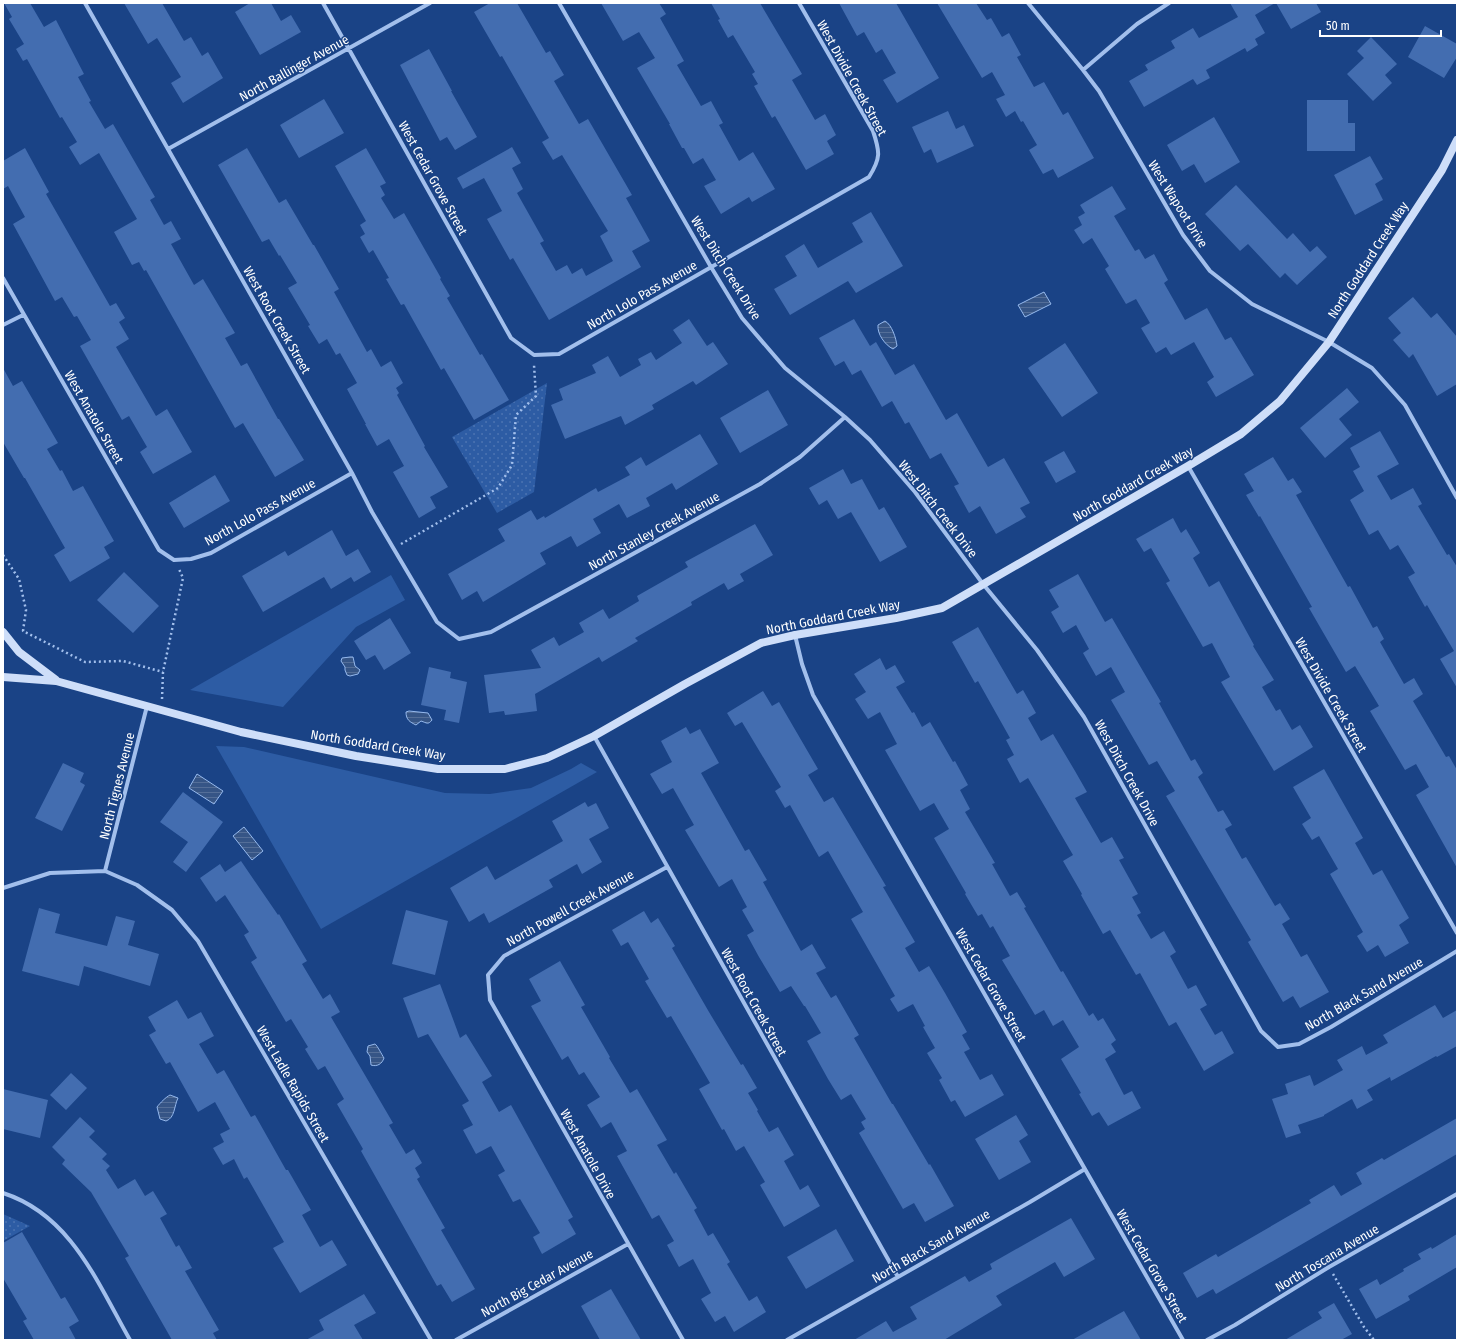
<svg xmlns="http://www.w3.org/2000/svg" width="1460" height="1343" viewBox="0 0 1460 1343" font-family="'Fira Sans Condensed',sans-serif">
  <defs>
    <pattern id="park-dots" width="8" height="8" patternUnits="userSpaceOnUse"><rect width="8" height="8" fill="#2d5ca4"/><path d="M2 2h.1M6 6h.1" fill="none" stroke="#4c74b2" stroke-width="1.8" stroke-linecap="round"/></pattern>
    <pattern id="water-rules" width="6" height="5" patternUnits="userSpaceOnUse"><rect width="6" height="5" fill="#365586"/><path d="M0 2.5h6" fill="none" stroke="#546e98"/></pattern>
  </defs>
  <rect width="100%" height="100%" fill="#1a4386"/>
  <!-- grass -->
  <path fill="#2d5ca4" d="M391 575 405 600 356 627 283 707 190 690Z
    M216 746 244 747 445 793 490 794 531 788 571 769 581 763 597 772 321 929Z"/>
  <!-- park -->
  <path fill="url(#park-dots)" d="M547 383 534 492 497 513 452 437Z
    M3 1214 30 1226 3 1241Z"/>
  <!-- water -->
  <path fill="url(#water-rules)" stroke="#95b9ee" d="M1044 292 1051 304 1025 317 1018 305Z
    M885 321C892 325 896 338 897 346L893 349C885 345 877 334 878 325Z
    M350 657H353L355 666 360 670 358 674 350 676 347 675 345 670V667L341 661 342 658Z
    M409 711 428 713 432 720C428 725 427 723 421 721L416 725C410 722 406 720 406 712Z
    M197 774 223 791 214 804 189 788Z
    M244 827 263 851 252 860 233 836Z
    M375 1044C377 1045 382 1055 384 1058 382 1064 377 1067 371 1065L370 1056 367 1052 368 1046Z
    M170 1095 178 1098C174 1106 175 1118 166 1121L160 1119 157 1107C160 1103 166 1097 170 1095Z"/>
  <!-- building -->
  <path fill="#436db0" d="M4 3H30L44 27 56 20 84 74 78 77 91 101 89 102 105 129 113 124 155 197 150 200 164 225 171 221 181 239 171 244 194 285 203 279 235 333 225 338 241 366 247 363 278 419H279L304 460 275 477 243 423 235 428 146 270 144 271 139 262 132 265 114 232 137 219 99 153 80 165 69 147 77 142 62 117 60 118 27 59 23 61 16 49 24 44 9 19 12 17Z
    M124 3H162L184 41 191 37 202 56 208 52 223 78 183 103 171 83 181 77 157 38 148 44Z
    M250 3H271L281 21 291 15 301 32 260 55 235 12Z
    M490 3H517L546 53 550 51 564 75 554 81 579 124 588 119 632 195 626 198 650 241 632 251 641 267 549 320 513 258 510 260 487 219 502 211 484 178 463 189 457 178 512 147 521 163 512 168 523 189 517 193 544 241 540 243 556 271 567 265 572 274 582 268 586 276 613 261 600 236 608 231 562 155 553 160 542 142 549 138 502 56 500 57 474 12Z
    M601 3H659L666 14 660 18 684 61 677 65 701 106 711 101 723 123 719 125 739 161 753 152 775 189 752 202 749 197 721 214 704 186 716 180 703 158 693 164 684 148H682L669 124H670L637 68 655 58 639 32 623 41Z
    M711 3H760L802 74 792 80 815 120 825 114 836 135 827 141 834 154 806 170 775 116 772 118 754 86 758 84 752 74 755 72 733 35 728 38 718 20 720 19Z
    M839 3H896L939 78 897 103 883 80 896 73 882 49 876 53 864 32 857 36Z
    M937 3H976L987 20 991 18 1002 37 1009 33 1021 55 1017 57 1034 87 1044 82 1063 115 1068 112 1094 158 1058 178 1053 169 1043 174 1029 150 1037 145 1023 121 1021 122 1015 111 1006 117 996 99 1005 95 992 72 982 78Z
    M1230 3H1275L1255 15 1265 33 1255 39 1258 45 1247 52 1245 48 1206 70 1210 78 1197 85 1193 79 1144 107 1129 81 1148 70 1145 65 1175 48 1171 41 1193 28 1199 38 1238 17Z
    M1276 3H1316L1321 12 1291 29Z
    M1425 26 1457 44V57L1444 78 1408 57Z
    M1371 37 1397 64 1385 75 1392 83 1373 101 1347 74 1364 58 1357 51Z
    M429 49 452 91H451L477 137 455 150 447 137 440 141 400 65Z
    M324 99 344 133 299 158 280 125Z
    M1307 100H1348V123H1355V151H1307Z
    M948 111 956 129 964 125 974 146 937 163 931 149 924 153 912 127Z
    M1214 117 1240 162 1205 183 1194 164 1182 171 1167 145Z
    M25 148 49 192 46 194 110 306 116 303 125 318 119 322 129 339 116 347 156 416 167 409 192 452 153 474 140 452 147 447 129 416 122 420 80 346 91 340 77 316 74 317 62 297 55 301 13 224 25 217 8 186 3 189V161Z
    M247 148 279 203 286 199 313 245H314L339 289 334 292 367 352 371 349 381 367 391 361 403 383 396 388 399 393 397 395 425 446 424 447 448 487 430 497 436 508 419 518 393 472 404 466 389 439 377 446 365 424H366L347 389 357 383 340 353 336 355 327 339 319 344 308 326 310 325 288 288 297 283 280 255 279 256 269 239 262 242 218 165Z
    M366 148 386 183 380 186 385 195 381 198 394 219 404 213 441 278 440 279 450 296 447 298 480 355 482 354 509 400 474 420 444 368 441 370 404 304 401 305 386 279 389 278 373 250 369 253 360 237 365 234 360 225 366 221 335 166Z
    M1370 156 1383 179 1375 184 1383 200 1355 215 1334 175Z
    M1236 185 1287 239 1293 233 1310 252 1317 246 1327 257 1297 285 1285 273 1280 278 1248 244 1240 251 1205 214Z
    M1112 186 1126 209 1114 216 1135 251 1139 249 1145 259 1154 254 1168 280 1164 283 1185 320 1207 308 1225 340 1231 337 1254 375 1216 397 1207 382 1214 377 1194 342 1171 355 1166 347 1156 353 1141 328 1150 323 1136 299 1126 304 1105 269 1109 266 1092 238 1083 244 1074 230 1082 225 1078 217 1085 213 1080 205Z
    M871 212 903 266 856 293 848 281 790 315 774 289 797 276 785 256 804 244 818 268 863 242 852 223Z
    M1413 297 1431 318 1437 313 1457 337V384L1437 396 1413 354 1409 358 1393 340 1401 333 1388 318Z
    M689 319 707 346 713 342 728 364 696 385 693 381 652 405 654 409 625 425 621 416 565 439 551 405 563 400 559 389 596 373 592 365 608 356 620 377 641 365 638 359 651 352 656 360 682 343 673 330Z
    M854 319 870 346 876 342 895 375 914 364 946 420 957 413 988 467 1004 458 1030 503 1020 508 1026 517 996 534 980 506 969 513 954 486 959 484 941 453 930 459 909 422 905 424 892 401 882 407 861 370 852 375 844 361 835 366 819 338Z
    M1065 343 1098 393 1062 417 1028 368Z
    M3 368 13 386 22 381 58 443 47 449 60 471 62 470 73 491 83 486 114 541 104 547 110 558 70 582 54 555 65 548 25 478H24L3 442Z
    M1347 388 1359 402 1339 419 1352 435 1325 458 1300 428Z
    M768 390 788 425 740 453 720 418Z
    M1380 431 1399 464 1377 476 1391 500 1413 488 1422 504 1418 506 1447 555 1449 554 1457 567V688L1440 659 1454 651 1427 605 1425 607 1408 577 1415 573 1398 545 1390 550 1378 530 1369 535 1350 500 1364 491 1353 471 1360 467 1350 448Z
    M700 434 718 464 676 490 672 483 646 498 650 506 627 518 619 504 593 519 601 533 577 547 571 536 540 553 546 564 483 602 477 591 462 600 448 574 505 541 498 529 531 510 537 520 544 516 545 518 596 488 598 492 630 475 625 467 641 457 646 466Z
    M1064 451 1076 472 1056 483 1044 462Z
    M1273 457 1288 481 1293 478 1302 492 1296 495 1348 587 1350 586 1373 628 1377 626 1384 639 1380 642 1404 684 1414 678 1423 694 1413 701 1446 757 1449 756 1457 770V868L1416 795 1429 787 1416 764 1405 770 1370 711 1379 706 1355 666 1346 672 1309 608 1312 607 1260 516 1259 517 1246 495 1254 491 1244 474Z
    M843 469 851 484 862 479 879 510 884 507 907 547 880 562 851 512 838 519 827 500 819 505 809 488Z
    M215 475 230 501 184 528 169 503Z
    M1173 518 1181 533 1186 529 1200 553 1193 558 1209 587 1219 581 1254 645 1253 646 1274 680 1262 687 1276 711 1280 709 1292 730 1300 725 1313 747 1274 771 1221 682 1230 677 1212 643 1203 647 1166 583 1170 581 1151 548 1144 552 1136 539Z
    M755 524 773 555 740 574 744 581 728 590 724 583 691 602 692 605 635 638 638 641 602 662 599 657 535 694 537 711 505 715 504 711 489 713 484 675 541 668 531 650 554 637 559 646 584 632 579 623 603 609 609 619 639 601 637 596 688 567 685 562Z
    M332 530 346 556 358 549 371 572 354 582 351 577 331 589 324 577 263 612 242 576 285 551 288 556Z
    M124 572 159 606 133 633 97 600Z
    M1078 574 1105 622 1112 618 1161 702 1159 703 1191 761 1195 759 1203 773 1198 777 1218 812 1223 810 1232 825 1225 829 1242 859 1246 857 1275 906 1280 903 1290 919 1282 924 1301 957 1307 954 1329 992 1300 1008 1293 996 1283 1002 1248 942 1251 940 1166 796 1175 791 1157 761 1149 765 1111 700 1125 692 1111 667 1096 676 1083 653 1089 649 1076 625 1063 633 1051 612 1059 607 1049 590Z
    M390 618 411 653 384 670 375 655 366 660 354 641Z
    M978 627 1017 694 1023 690 1036 713 1028 718 1041 741 1053 734 1075 771 1087 792 1075 798 1101 843 1112 837 1124 858 1119 860 1138 894 1132 897 1141 913 1137 915 1151 939 1164 931 1176 952 1170 956 1188 989 1196 985 1207 1005 1200 1009 1215 1035 1222 1031 1234 1053 1204 1071 1176 1022 1169 1026 1140 973 1136 975 1110 930 1103 934 1081 895 1082 894 1063 861 1073 855 1028 778 1020 783 1007 759 1014 755 1006 740 1010 738 978 681 975 683 952 642Z
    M880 658 886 670 895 665 905 682 896 687 912 713 914 712 922 727 930 722 953 762 955 761 968 785 960 790 970 809 965 812 995 863 992 864 1010 896 1017 892 1026 907 1024 908 1061 972 1063 971 1089 1016 1093 1013 1098 1021 1103 1018 1116 1040 1111 1044 1116 1052 1105 1059 1124 1095 1132 1091 1141 1108 1108 1126 1099 1112 1092 1116 1079 1094 1081 1093 1061 1059 1079 1047 1063 1020 1053 1026 1044 1010 1035 1015 1002 960 1010 956 993 926 990 928 982 914 978 916 965 894 966 893 934 838 949 829 934 803 920 811 885 750 897 744 880 712 868 719 855 699 866 692 854 674Z
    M429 667 451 672 450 678 467 682 459 723 444 720 446 710 421 705Z
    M763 691 772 706 779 702 818 769 808 775 824 802 833 797 886 886 883 887 915 942 905 948 919 972 929 966 945 993 967 1032 962 1035 970 1049 964 1052 980 1080 992 1074 1004 1095 965 1117 955 1100 951 1102 939 1080 942 1078 927 1053 935 1048 923 1027 925 1026 913 1004 898 1012 890 999 895 996 851 919 863 912 828 851 819 857 790 805 785 808 775 791 781 787 742 722 735 726 727 713Z
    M686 727 690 734 700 729 719 763 701 773 745 851 749 849 767 880 763 882 801 951 812 944 826 968 816 973 831 998 836 995 859 1035 854 1038 892 1104H893L929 1165 930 1164 954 1206 925 1222 914 1203 903 1209 859 1133 865 1129 861 1122 866 1119 851 1094 841 1100 828 1079 807 1041 821 1033 805 1006H804L791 986 780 992 759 957 747 935 754 931 742 910 747 907 732 879 719 887 685 830 694 825 673 788 662 794 650 774 672 762 661 741Z
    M63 763 84 773 80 782 85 785 62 831 35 818Z
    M1324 769 1363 838 1355 843 1373 875 1382 870 1409 918 1399 925 1409 943 1385 957 1378 945 1367 952 1357 936 1363 932 1330 874 1338 869 1319 836 1312 840 1302 824 1311 818 1293 787Z
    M183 792 223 822 186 872 173 862 188 842 160 822Z
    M585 802 588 807 596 803 609 828 589 839 602 862 582 874 577 864 549 880 553 887 489 923 484 913 469 922 450 888 487 866 495 880 563 841 552 821Z
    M241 861 278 915 279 914 307 961 302 964 323 999 330 994 340 1012 331 1017 393 1123 389 1125 406 1154 414 1149 422 1163 415 1168 420 1177 417 1179 445 1228 441 1230 475 1289 452 1302 441 1284 437 1286 361 1151 363 1149 337 1104 344 1099 325 1066 318 1070 305 1049 308 1047 291 1019 286 1022 251 962 257 958 244 935 249 932 225 895 216 902 200 878 220 864 225 872Z
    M39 908 60 914 55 933 107 946 116 916 135 921 128 945 159 954 150 986 84 966 79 986 22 971Z
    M406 910 448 921 435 975 392 964Z
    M644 911 651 923 658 918 675 946 672 948 709 1012 741 1065 743 1064 757 1088 748 1093 758 1110 757 1111 769 1132 778 1127 794 1155 784 1161 800 1190 808 1185 820 1206 784 1227 760 1185 765 1182 744 1146 736 1151 724 1129 722 1130 699 1089 710 1083 671 1016 667 1018 645 981 649 979 628 942 621 946 612 930Z
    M560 961 585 1005 581 1007 610 1057 609 1058 630 1093 637 1089 667 1140 657 1145 674 1174 676 1172 697 1208 694 1210 708 1236 713 1233 730 1262 727 1264 749 1301 757 1296 766 1312 734 1332 725 1316 715 1322 701 1299 711 1293 693 1259 679 1267 667 1245 674 1241 659 1215 652 1219 617 1156 627 1151 611 1122 601 1128 587 1105 600 1097 584 1072 579 1075 568 1056 562 1060 531 1006 541 1001 529 979Z
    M440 984 460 1038 466 1034 492 1076 482 1082 499 1112 511 1105 573 1217 568 1220 576 1234 542 1254 533 1237 540 1233 520 1199 513 1202 498 1175 505 1171 491 1146 476 1154 463 1130 473 1125 462 1105 469 1101 428 1034 418 1038 403 998Z
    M177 1000 188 1019 201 1012 214 1036 199 1044 217 1074 224 1070 251 1117 255 1115 286 1170H288L311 1210 302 1215 320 1247 332 1240 347 1265 300 1293 273 1248 284 1242 247 1177 244 1179 234 1159 223 1165 213 1148 224 1142 220 1134 230 1129 215 1102 198 1112 170 1062 166 1064 149 1035 156 1031 148 1017Z
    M1435 1005 1443 1018 1457 1010V1046L1437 1057 1436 1056 1391 1081 1390 1077 1367 1090 1373 1100 1357 1109 1352 1099 1324 1115V1116L1298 1125 1301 1133 1286 1138 1272 1099 1288 1094 1285 1084 1310 1075 1314 1086 1343 1070 1337 1060 1362 1046 1366 1055 1388 1043 1383 1035Z
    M71 1073 87 1088 66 1110 50 1095Z
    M3 1089 48 1100 40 1138 3 1129Z
    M1016 1115 1028 1135 1019 1141 1031 1162 999 1180 975 1139Z
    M80 1117 95 1131 89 1137 107 1154 102 1159 110 1166 106 1170 118 1189 135 1179 145 1196 153 1191 167 1214 160 1218 176 1247 179 1245 192 1268 185 1271 219 1330 213 1333 217 1340H172L125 1258 129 1256 91 1192 62 1164 65 1160 52 1147Z
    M1457 1118V1154L1216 1294 1213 1289 1197 1298 1183 1273 1216 1254 1218 1257 1311 1203 1309 1200 1334 1185 1341 1196 1362 1184 1356 1173 1382 1158 1384 1160Z
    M1071 1218 1095 1259 1064 1277 1055 1262 996 1296 1002 1305 944 1340H854L886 1321 893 1332 917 1319 910 1307 965 1276 969 1282 992 1269 990 1264Z
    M836 1229 854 1261 806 1289 787 1257Z
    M22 1232 61 1299 65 1297 79 1321 69 1327 76 1340H34L23 1321 27 1319 3 1278V1243Z
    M1457 1234V1267L1408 1296 1410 1300 1376 1319 1359 1289 1377 1279 1380 1285 1404 1271 1403 1269 1421 1259 1418 1254 1431 1247 1432 1249Z
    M611 1289 641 1340H600L581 1306Z
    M364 1294 376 1313 354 1325 363 1340H306L324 1330 319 1320Z
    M1334 1303 1352 1334 1341 1340H1285L1322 1318 1318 1312Z
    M1124 1311 1141 1340H1072Z"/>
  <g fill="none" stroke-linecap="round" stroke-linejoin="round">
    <!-- path -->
    <path stroke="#a2bfec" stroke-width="2.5" stroke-dasharray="2 3" stroke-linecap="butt" d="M401 544 498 488 512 465 516 415 536 396 534 365
      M3 555 19 579 26 610 23 631 85 662 123 661 163 672
      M162 699 163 672 183 578 179 569
      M1333 1274 1364 1327 1374 1340"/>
    <!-- street -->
    <path stroke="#a2bfec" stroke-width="4" d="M85 3 352 473 372 512 437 622 459 639 491 632 760 484 800 457 845 417
      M323 3 511 338 534 355 559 354 869 177C881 158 880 152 873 131L799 3
      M559 3 711 267 742 318 785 368 845 417 870 440 915 492 983 584 1037 650 1084 717 1261 1031 1278 1047 1299 1044 1331 1027 1457 951
      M1028 3 1083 70 1099 91 1183 235 1210 271 1252 304 1329 342 1372 368 1405 405 1457 498
      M1083 70 1137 24 1169 3
      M168 149 430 3
      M3 278 159 550 174 560 191 559 211 553 352 473
      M3 325 23 315
      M1188 466 1457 933
      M795 635 802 664 813 695 1183 1340
      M594 736 898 1277
      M667 867 504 956 488 975 490 1000 683 1340
      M105 871 147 706
      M3 888 50 873 105 871 137 885 172 910 198 941 431 1340
      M3 1193C71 1215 97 1282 130 1340
      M456 1340 628 1244
      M787 1340 1030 1202 1085 1169
      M1207 1340 1235 1325 1329 1267 1457 1194"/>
    <!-- secondary -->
    <path stroke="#cedef9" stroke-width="8" d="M3 632 19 652 56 680
      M3 677 56 681 241 732 356 756 438 769H505L547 758 594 736 685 684 761 643 795 635 896 618 942 608 1188 466 1241 434 1280 401 1329 342 1442 170 1457 140"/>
  </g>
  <g text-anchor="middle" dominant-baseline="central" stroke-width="3" stroke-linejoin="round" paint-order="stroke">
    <!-- street labels -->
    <g font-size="13" fill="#fff" stroke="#1a4386">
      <text transform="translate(294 68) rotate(-29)">North Ballinger Avenue</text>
      <text transform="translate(852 78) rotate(61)">West Divide Creek Street</text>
      <text transform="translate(433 178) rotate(61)">West Cedar Grove Street</text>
      <text transform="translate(1178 204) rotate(58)">West Wapoot Drive</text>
      <text transform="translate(1368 260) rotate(-57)">North Goddard Creek Way</text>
      <text transform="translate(726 268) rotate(58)">West Ditch Creek Drive</text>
      <text transform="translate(642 295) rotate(-30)">North Lolo Pass Avenue</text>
      <text transform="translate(277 320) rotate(60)">West Root Creek Street</text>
      <text transform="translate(94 417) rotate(60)">West Anatole Street</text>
      <text transform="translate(1133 484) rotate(-30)">North Goddard Creek Way</text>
      <text transform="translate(938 509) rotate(52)">West Ditch Creek Drive</text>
      <text transform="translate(260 512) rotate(-29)">North Lolo Pass Avenue</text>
      <text transform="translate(654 531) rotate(-29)">North Stanley Creek Avenue</text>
      <text transform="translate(833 617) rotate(-11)">North Goddard Creek Way</text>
      <text transform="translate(1331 695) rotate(60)">West Divide Creek Street</text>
      <text transform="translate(378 745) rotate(9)">North Goddard Creek Way</text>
      <text transform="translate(1127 773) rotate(61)">West Ditch Creek Drive</text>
      <text transform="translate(117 786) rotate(-76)">North Tignes Avenue</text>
      <text transform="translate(570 908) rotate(-29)">North Powell Creek Avenue</text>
      <text transform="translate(991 985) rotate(60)">West Cedar Grove Street</text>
      <text transform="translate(1364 994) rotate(-30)">North Black Sand Avenue</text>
      <text transform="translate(754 1002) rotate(61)">West Root Creek Street</text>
      <text transform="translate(293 1084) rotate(60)">West Ladle Rapids Street</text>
      <text transform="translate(588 1154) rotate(61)">West Anatole Drive</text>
      <text transform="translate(931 1246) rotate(-30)">North Black Sand Avenue</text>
      <text transform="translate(1327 1258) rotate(-31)">North Toscana Avenue</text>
      <text transform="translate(1152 1266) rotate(60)">West Cedar Grove Street</text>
      <text transform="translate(537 1283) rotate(-29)">North Big Cedar Avenue</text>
    </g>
  </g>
  <!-- border -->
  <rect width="1460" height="1343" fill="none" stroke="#ffffff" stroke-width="8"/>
  <!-- scale -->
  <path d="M1320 30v6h121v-6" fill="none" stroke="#ffffff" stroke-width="2"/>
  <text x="1326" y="30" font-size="12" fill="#ffffff" stroke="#1a4386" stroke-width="3" paint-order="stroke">50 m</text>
</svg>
